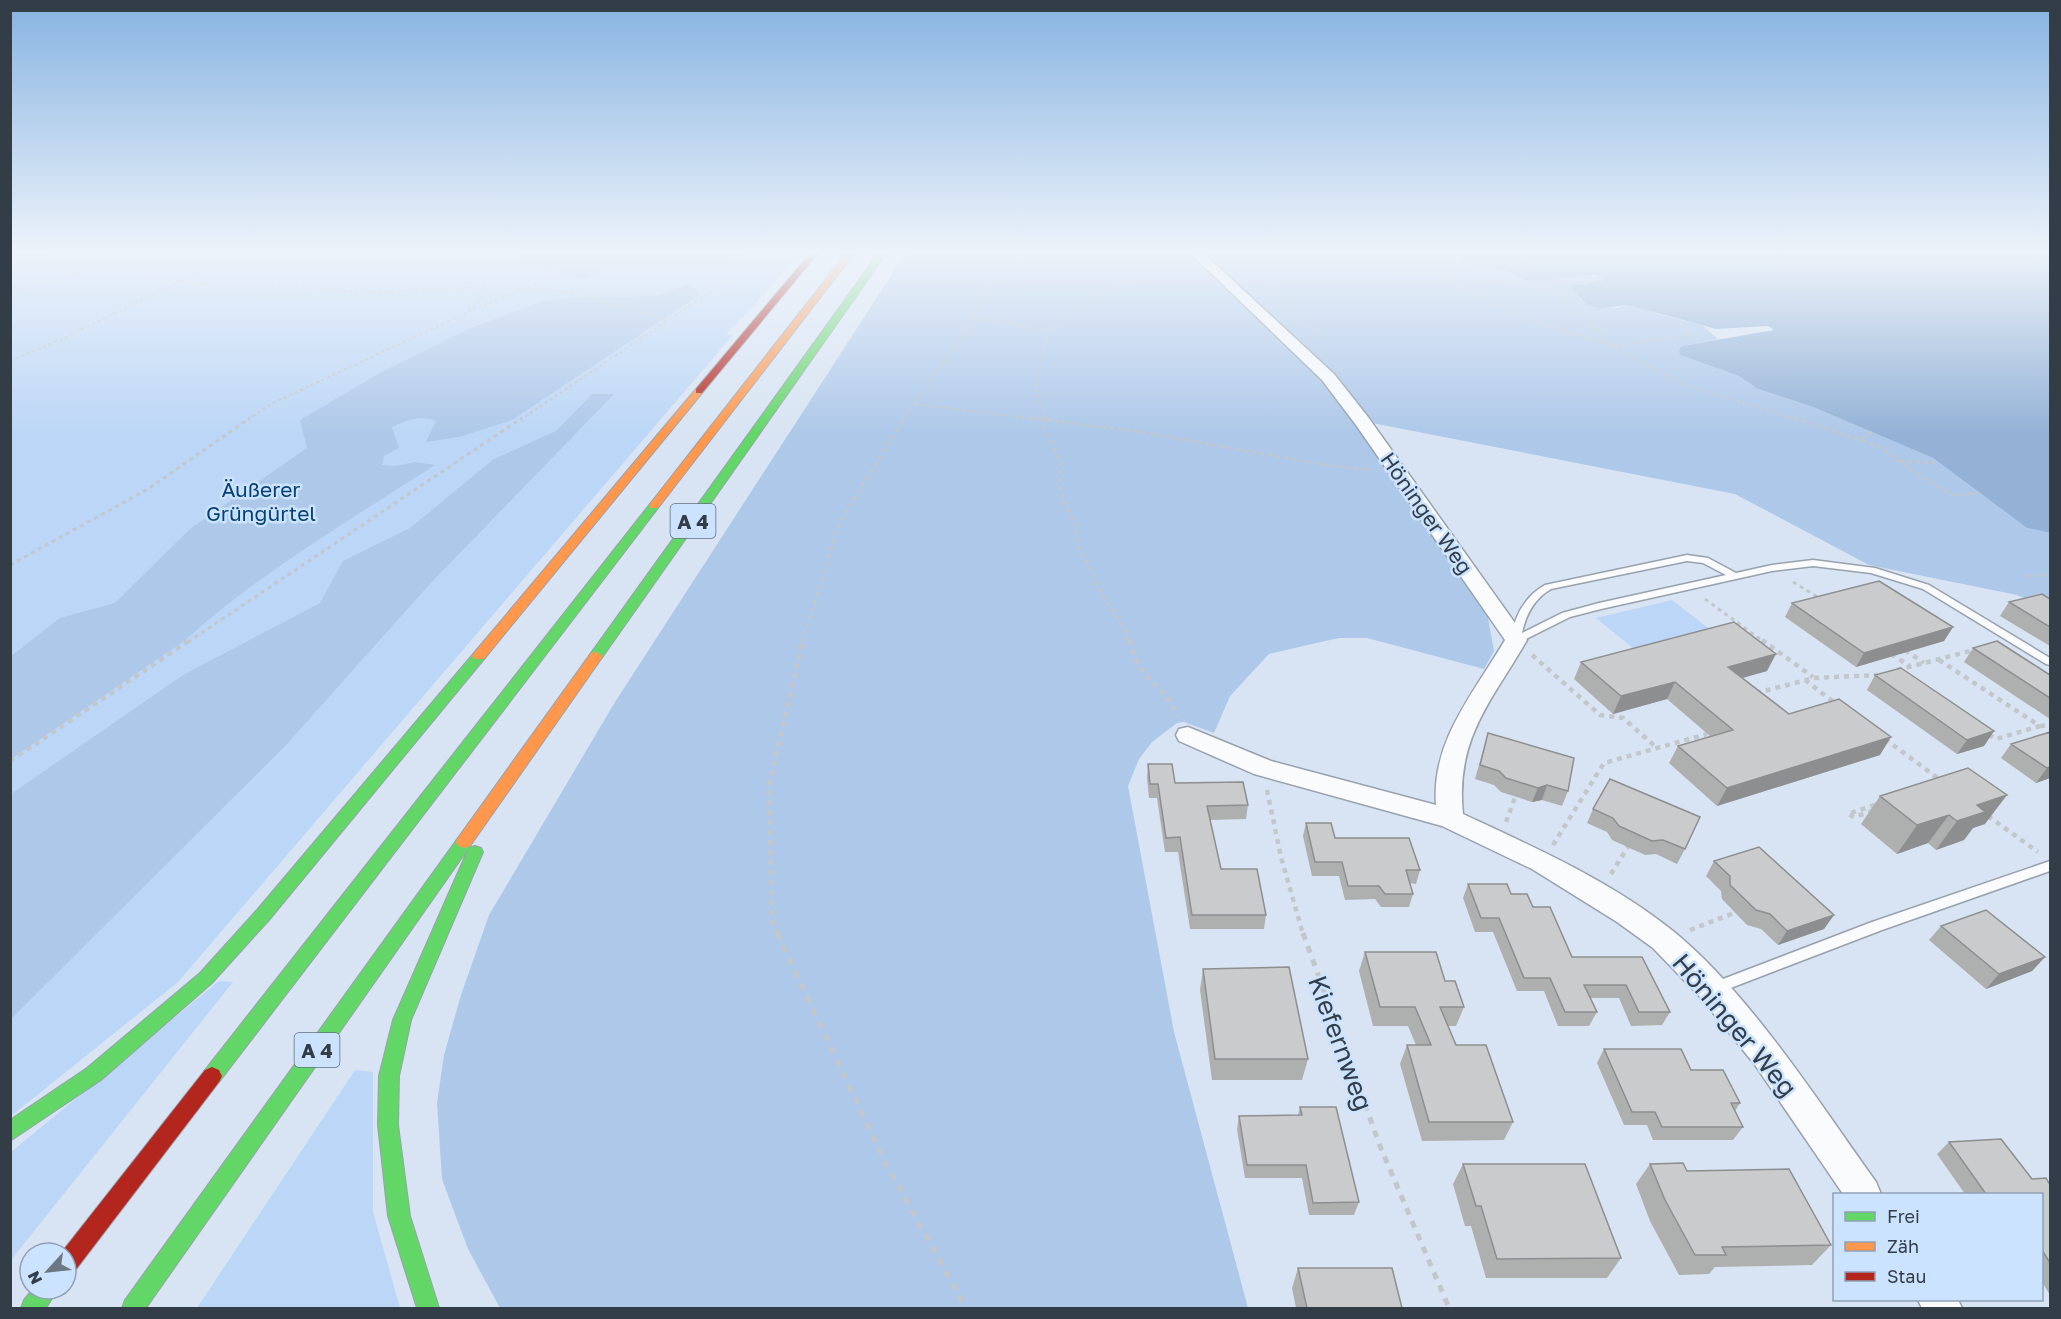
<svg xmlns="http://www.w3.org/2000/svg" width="2061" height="1319" viewBox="0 0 2061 1319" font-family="'Golos Text',sans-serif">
  <rect width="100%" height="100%" fill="#d8e4f3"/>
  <!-- green -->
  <path fill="#bbd6f6" d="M11 251H801L751 309 726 334 733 335 178 982 11 1116Z
    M1672 600 1711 630 1634 649 1596 618Z
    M219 981 233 982 11 1260V1152Z
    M355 1070 373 1072V1212L400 1308H197Z"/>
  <!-- forest -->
  <path fill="#adc8e9" d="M10 251H75L11 263Z
    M525 251H753C719 283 664 262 622 266 607 268 595 274 582 280 561 268 534 271 511 264Z
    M907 251H1188L1320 378 1356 424 1487 613 1494 651 1484 669 1367 638H1339L1312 644 1269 654 1230 696 1214 733 1184 722 1177 723 1152 742 1139 759 1128 786 1174 1032 1248 1308H500L468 1249 442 1179 437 1103 444 1055 461 995 489 915 615 702Z
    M1198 251H1455C1462 274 1492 265 1509 272 1516 275 1510 275 1517 277 1525 280 1537 280 1545 279 1565 279 1587 270 1605 280L1582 285 1574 284 1572 288 1581 300 1616 308 1628 305 1641 308 1661 315 1702 325 1718 339 1682 346 1680 355 1739 376 1758 389 1813 407 1933 458 2027 528 2050 533V608L2017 595 1869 565 1735 494 1372 423Z
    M689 284 701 294 512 420 459 437 426 442 436 421C420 415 408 420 392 427L399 448 384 456 382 465 396 466 415 462 435 465C352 519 257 574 184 641L11 759V656L60 618 115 603 190 529 307 448 300 420 378 374 466 330 540 302 566 298 657 296Z
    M592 394H614L428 586 287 744 11 1019V794L183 675 320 603 343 561 410 528 494 459 556 431Z"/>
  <!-- water -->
  <path fill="#93b2d6" d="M1455 251H2050V533L2027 528 1933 458 1813 407 1758 389 1739 376 1680 355 1679 350 1682 346 1774 330 1768 326 1716 329 1628 305 1601 308 1587 305 1571 288 1574 284 1582 285 1604 280 1596 275C1575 274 1551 282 1531 281 1522 280 1516 276 1509 272 1493 265 1461 274 1455 251Z"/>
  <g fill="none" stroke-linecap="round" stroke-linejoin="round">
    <!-- lane casing -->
    <g stroke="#98a1ad" stroke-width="3">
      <path id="lane" d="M1687 555 1708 558 1736 573 1772 565 1813 560 1875 568 1929 585 2050 658V665L2046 664 1923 589 1871 573 1813 566 1772 571 1601 609 1570 617 1520 642H1512L1511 640C1514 617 1524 597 1545 585ZM1687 561 1703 563 1726 575 1599 603 1562 613 1522 633C1526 614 1534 599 1551 589Z
        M2050 861V871L1882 930 1715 994 1710 992 1708 988 1710 984 1872 922Z"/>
    </g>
    <!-- street casing -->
    <g stroke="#98a1ad" stroke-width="3">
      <path id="street" d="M1188 251H1201L1334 374 1368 417 1527 640C1492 701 1455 738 1463 814 1534 847 1611 881 1673 931 1751 995 1817 1100 1876 1182L1881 1194H1843L1755 1065 1701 998 1653 948 1617 922 1532 869 1442 826 1254 774 1179 741 1176 735 1179 729 1188 727 1271 761 1436 805C1431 741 1474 693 1505 640L1356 425 1322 380Z
        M1918 1300H1958L1962 1308H1922Z"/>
    </g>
    <!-- fast casing -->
    <g stroke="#98a1ad" stroke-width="2">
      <path id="fast" d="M880 251H888L601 659H591L589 656 591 653Z
        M654 503 658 504V508L219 1082 212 1085 205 1082 202 1076 205 1070 650 504Z
        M479 652 484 653 486 656 484 659 269 920 212 983 101 1080 10 1141V1120L87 1068 200 973 257 910 474 653Z
        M464 836 470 838 472 842 470 846 146 1308H122L125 1300 458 838Z
        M475 846 481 848 483 852 411 1020 399 1076 398 1125 410 1216 439 1308H417L388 1216 378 1125 379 1076 393 1020 467 852 469 848Z
        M33 1289H58L46 1308H21L24 1300Z"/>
    </g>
    <!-- slow casing -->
    <g stroke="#98a1ad" stroke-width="2">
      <path id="slow" d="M848 251H856L658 508H650V504Z
        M699 388 702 389V393L484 659H474L472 656 474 653 696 389Z
        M596 652 603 656 470 846 464 848 458 846 456 842 458 838 591 653Z"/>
    </g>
    <!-- jam casing -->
    <g stroke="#98a1ad" stroke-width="2">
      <path id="jam" d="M812 251H820L702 393H696V389Z
        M212 1067 219 1070 222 1076 219 1082 74 1272 66 1275V1253H61L205 1070Z"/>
    </g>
    <!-- path-far3 -->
    <path stroke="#c2c7cc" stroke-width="2" stroke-dasharray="3 3" stroke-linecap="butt" d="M1439 251 1440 275 1473 294 1532 320 1613 346 1679 383 1799 420
      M10 259 18 263 10 272
      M114 262 139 269 150 278 211 285 296 286 364 293 486 287 571 292 666 320
      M528 287 609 251
      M10 292 154 251
      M473 310 521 290
      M972 319 1007 322 1034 330 1052 332
      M1319 341 1311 328 1268 283V279L1281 269 1308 266 1440 275 1547 287 1555 289 1567 304 1602 333 1612 346
      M1615 346 1693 334 1681 323
      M10 361 62 339 240 251
      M915 404 1043 420
      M248 420 269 405 466 313C493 292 483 281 479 251
      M520 420 712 291 758 251
      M903 420 963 336 992 278 1009 251
      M1047 420 1036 391 1046 338 1070 312 1122 285 1143 277 1154 267 1145 251"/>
    <!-- path-far2 -->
    <path stroke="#c2c7cc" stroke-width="3" stroke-dasharray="4 4" stroke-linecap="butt" d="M1031 418 1134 431 1327 465 1373 470
      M1046 418 1044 426 1061 464 1059 482 1064 502 1076 525 1078 551 1090 566 1097 586 1125 630 1129 642
      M1794 418 1880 447 1925 479 1953 495 1979 493
      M1862 438 1872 432
      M1900 461 1939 463
      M10 565 148 489 250 418
      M2027 576 2050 575
      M1793 582 1816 596 1817 601
      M1705 599 1764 642
      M188 642 522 418
      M802 642 840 522 904 418"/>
    <!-- path-far1 -->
    <path stroke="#c2c7cc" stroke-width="4.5" stroke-dasharray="5 5" stroke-linecap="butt" d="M1129 640C1133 653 1137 665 1146 675 1158 689 1172 698 1177 717
      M1762 640 1813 677
      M1905 650 1924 663
      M1891 654 1910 666
      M1532 655 1600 715 1623 718 1657 748
      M1939 660 2040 726 1996 739 1989 735
      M1897 670 1974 650
      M1805 680 1835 703
      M1756 693 1814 678 1878 675
      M2040 726 2050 725
      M1885 739 1939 779
      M10 761 190 640
      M1267 790 1281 857 1303 934
      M1873 811 1854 817 1848 814 1877 804
      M1988 816 2038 852
      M1506 822 1517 792
      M1553 845 1604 763 1707 734
      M1611 874 1629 845
      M1690 930 1739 911
      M777 934 772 923 769 785 803 640"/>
    <!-- path -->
    <path stroke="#c2c7cc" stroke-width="5" stroke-dasharray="7 7" stroke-linecap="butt" d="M777 933 883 1158 966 1308
      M1303 933 1380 1146 1449 1308"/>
    <!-- lane -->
    <use href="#lane" fill="#f9fbfd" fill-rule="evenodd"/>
    <!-- street -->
    <use href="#street" fill="#f9fbfd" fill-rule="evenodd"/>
    <!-- fast -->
    <use href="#fast" fill="#63d668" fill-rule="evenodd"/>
    <!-- slow -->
    <use href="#slow" fill="#ff974d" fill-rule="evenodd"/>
    <!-- jam -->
    <use href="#jam" fill="#b3261e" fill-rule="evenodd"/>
  </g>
  <!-- wall -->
  <path fill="#aeafaf" d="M2050 599V646L2000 616 2009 602Z
    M1792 603 1953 627 1944 641 1856 667 1785 617Z
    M1973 648 2050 675V719L1964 662Z
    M1581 662 1767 671 1743 678 1789 714 1880 755 1717 806 1669 763 1678 746 1710 736 1667 699 1613 714 1574 679Z
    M1875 675 1994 731 1984 746 1957 754 1867 690Z
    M2050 732V778L2036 783 2001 758 2011 744Z
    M1488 733 1568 791 1562 806 1542 800 1532 802 1501 792 1494 785 1475 779Z
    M1148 764 1175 783 1248 805 1246 819 1210 820 1221 869 1266 915 1264 929H1190L1178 852H1165L1157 798H1149L1147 778Z
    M1880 796 1985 824 1973 828 1964 840 1936 850 1928 843 1897 854 1861 824Z
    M1593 809 1685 849 1677 864 1656 854 1645 855 1612 840 1607 832 1587 823Z
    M1306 823 1335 838 1420 870 1416 884 1410 883 1413 894 1409 907H1381L1375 899 1345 900 1339 876H1312L1303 836Z
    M1714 861 1834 915 1824 929 1778 945 1761 929 1747 925 1722 899 1721 891 1706 876Z
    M1468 884 1511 894 1533 907 1572 957H1642L1670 1012 1662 1025 1631 1026 1619 998H1591L1597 1012 1589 1026H1558L1544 991H1517L1493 932H1475L1463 898Z
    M1941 926 2045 957 2032 971 1986 989 1929 940Z
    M1365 952 1445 981 1464 1007 1456 1026H1448L1456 1045 1513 1122 1504 1140 1422 1141 1400 1064 1407 1045H1416L1408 1026H1373L1359 971Z
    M1203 969 1308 1059 1302 1080H1212L1200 990Z
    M1604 1049 1691 1070 1740 1103 1735 1111 1743 1127 1733 1140H1653L1647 1125H1624L1597 1063Z
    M1300 1107 1359 1202 1354 1215H1309L1302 1178H1245L1237 1129 1239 1116 1298 1115Z
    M1949 1142 2032 1179 2050 1185V1295L2042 1282V1194H1965L1937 1154Z
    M1463 1164 1621 1258 1607 1278H1486L1471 1226H1465L1453 1184Z
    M1650 1164 1687 1171 1831 1245 1812 1265 1715 1267 1709 1274 1679 1275 1650 1221 1636 1184Z
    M1298 1268 1402 1308H1296L1292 1288Z"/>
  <!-- shaded-wall -->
  <path fill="#8d8e8f" d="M1953 627 1944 641 1856 667 1864 653Z
    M1776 654 1767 671 1720 684 1728 667Z
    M1675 682 1667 699 1613 714 1621 696Z
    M1994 731 1984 746 1957 754 1967 740Z
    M1891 737 1880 755 1717 806 1727 788Z
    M2050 767V778L2036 783 2047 768Z
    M1547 785 1542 800 1532 802 1538 788Z
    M2007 795 1985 824 1973 828 1964 840 1936 850 1957 821 1977 805Z
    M1949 815 1928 843 1897 854 1917 825Z
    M1834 915 1824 929 1778 945 1787 931Z
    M2045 957 2032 971 1986 989 1999 974Z"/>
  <!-- building -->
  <path fill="#cacbcc" stroke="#8d8e8f" stroke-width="1.5" d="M1879 581 1953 627 1864 653 1792 603Z
    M2042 594 2050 599V627L2009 602Z
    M1734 622 1776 654 1728 667 1789 714 1839 699 1891 737 1727 788 1678 746 1733 730 1675 682 1621 696 1581 662Z
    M1997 641 2050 675V698L1973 648Z
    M1901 668 1994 731 1967 740 1875 675Z
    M2050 732V767L2047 768 2011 744Z
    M1488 733 1574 758 1568 791 1547 785 1538 788 1506 778 1499 771 1480 765Z
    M1148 764H1172L1175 783 1243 782 1248 805 1207 806 1221 869H1257L1266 915H1192L1180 837 1166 838 1158 784H1150Z
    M1968 768 2007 795 1977 805 1985 812 1957 821 1949 815 1917 825 1880 796Z
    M1610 779 1700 817 1685 849 1663 840 1652 841 1619 826 1613 818 1593 809Z
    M1306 823H1331L1335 838H1409L1420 870H1406L1413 894H1385L1379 886H1348L1342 862H1315Z
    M1759 847 1834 915 1787 931 1770 914 1756 910 1730 885V876L1714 861Z
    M1468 884H1507L1511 894H1527L1533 907H1550L1572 957H1642L1670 1012H1639L1626 985H1584L1597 1012H1565L1550 978H1524L1499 918H1481Z
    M1986 910 2045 957 1999 974 1941 926Z
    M1365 952H1436L1445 981H1455L1464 1007H1440L1456 1045H1486L1513 1122H1429L1407 1045H1431L1415 1007H1380Z
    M1289 967 1308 1059H1215L1203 969Z
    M1604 1049H1681L1691 1070H1723L1740 1103H1731L1743 1127H1662L1655 1112H1632Z
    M1300 1107H1336L1359 1202 1313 1203 1306 1165H1247L1239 1116 1302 1115Z
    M2001 1139 2032 1179 2046 1178 2050 1185V1263L2042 1250V1194H1986L1949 1142Z
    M1683 1163 1687 1171 1789 1169 1831 1245 1722 1247 1726 1255H1695L1665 1200 1650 1164Z
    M1463 1164H1585L1621 1258 1497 1259 1481 1206H1476Z
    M1298 1268H1392L1402 1308H1307Z"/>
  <!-- sky -->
  <linearGradient id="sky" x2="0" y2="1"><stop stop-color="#86b3e1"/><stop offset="0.58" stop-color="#edf3fa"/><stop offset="1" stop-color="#edf3fa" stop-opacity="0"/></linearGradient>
  <rect width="2061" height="435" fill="url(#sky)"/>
  <g text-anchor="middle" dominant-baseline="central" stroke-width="5" stroke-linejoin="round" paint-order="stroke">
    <!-- shield labels -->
    <g fill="#cce3ff" stroke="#616f7f" stroke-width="1.5">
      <rect x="670.5" y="504" width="45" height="34" rx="4.5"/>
      <rect x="294.5" y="1033" width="45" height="34" rx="4.5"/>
    </g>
    <g font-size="20" font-weight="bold" fill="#333d48">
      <text x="693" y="521">A 4</text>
      <text x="317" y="1050">A 4</text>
    </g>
    <!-- park labels -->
    <g font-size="21" fill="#064178" stroke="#cce3ff">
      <text x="261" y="489">Äußerer<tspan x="261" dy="24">Grüngürtel</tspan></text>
    </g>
    <!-- street labels -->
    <g font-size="21" fill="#333d48" stroke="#cce3ff">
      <text transform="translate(1427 513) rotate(55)">Höninger Weg</text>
    </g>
    <!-- near-street labels -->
    <g font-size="26" fill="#333d48" stroke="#cce3ff">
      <text transform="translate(1735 1025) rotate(50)">Höninger Weg</text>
      <text transform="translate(1341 1043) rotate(70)">Kiefernweg</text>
    </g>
  </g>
  <!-- border -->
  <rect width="2061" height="1319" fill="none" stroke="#333d48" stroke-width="24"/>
  <!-- legend -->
  <rect x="1833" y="1193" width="210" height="108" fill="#cce3ff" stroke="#8fa1b6" stroke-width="1.5"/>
  <rect x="1845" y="1212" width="30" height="9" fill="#63d668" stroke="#8fa1b6" stroke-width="1.5"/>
  <text x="1887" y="1223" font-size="18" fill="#333d48">Frei</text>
  <rect x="1845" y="1242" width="30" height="9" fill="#ff974d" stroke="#8fa1b6" stroke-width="1.5"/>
  <text x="1887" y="1253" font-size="18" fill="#333d48">Zäh</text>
  <rect x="1845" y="1272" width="30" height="9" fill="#b3261e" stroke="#8fa1b6" stroke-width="1.5"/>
  <text x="1887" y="1283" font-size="18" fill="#333d48">Stau</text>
  <!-- north arrow -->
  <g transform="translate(48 1271) rotate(243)"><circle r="28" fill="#cce3ff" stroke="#8fa1b6" stroke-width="1.5"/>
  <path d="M0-4.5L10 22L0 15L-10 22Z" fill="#6d7784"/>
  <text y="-9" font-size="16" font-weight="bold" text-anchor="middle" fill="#333d48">N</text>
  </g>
</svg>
